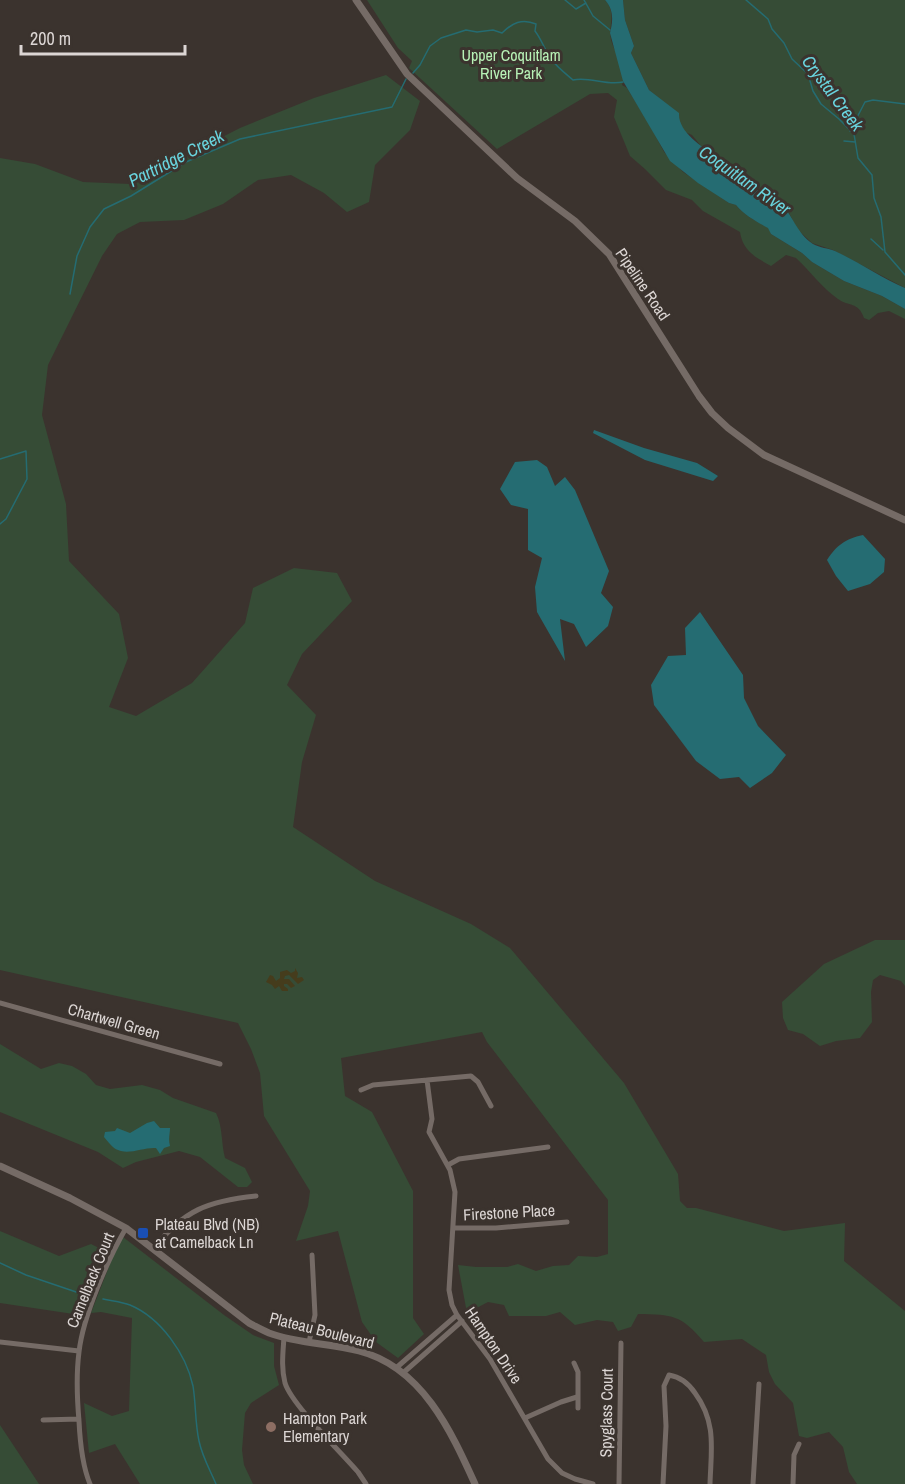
<svg xmlns="http://www.w3.org/2000/svg" width="905" height="1484" viewBox="0 0 905 1484" font-family="'Archivo Narrow',sans-serif">
  <rect width="100%" height="100%" fill="#3b332e"/>
  <!-- green -->
  <path fill="#364c36" d="M367 0H605C617 13 608 25 611 40 614 51 622 60 624 71 625 75 623 81 622 85L627 88 651 127 664 152 683 172 729 203 736 205C744 215 757 222 769 228L771 234 802 253 812 262 844 281 882 296 905 309V319L889 311 878 313 869 320 864 318C858 301 849 307 838 299 822 288 810 271 796 258L786 255 771 266C755 257 743 251 740 232L703 211 692 200 666 190 645 169 630 156 614 117 617 100 608 93 590 94 497 149 409 68 412 61 398 48Z
    M623 0H905V288L833 250 812 243 797 229 789 213 768 194 737 179 714 155 706 152 692 135 685 132 678 120V113L649 90 631 53 634 46 625 20Z
    M386 75 420 101 410 130 375 165 369 202 347 212 324 193 291 175 258 180 223 204 184 220 140 222 117 234 102 256 48 365 42 415 66 504 69 561 119 614 128 658 109 707 136 716 192 683 245 623 253 588 294 568 337 573 352 601 302 654 287 685 316 715 302 762 293 827 375 881 471 924 510 948 624 1083 678 1174 680 1201 687 1208H696L784 1231 845 1223 844 1261 905 1311V1484H857L849 1472 843 1447 829 1432 807 1438 799 1436 793 1403 775 1384 769 1372 766 1355 742 1339 704 1342C680 1314 673 1315 638 1314L631 1327 618 1331 613 1322 597 1320 575 1325 560 1312 546 1316H509L504 1305 488 1302 467 1313 458 1265 476 1267H507L518 1264 536 1271 553 1266 569 1265 578 1256 597 1257 608 1254V1200L487 1042 482 1032 341 1058 345 1096 372 1112 413 1191V1318L424 1334 398 1358 376 1342 362 1322 338 1231 296 1241 308 1206 310 1191 264 1116 260 1073 251 1049 238 1023 0 970V158L35 164 83 182 130 184 240 128 314 98Z
    M875 940H905V986L901 981 880 975 873 980 871 992 872 1022 860 1038 836 1041 820 1046 803 1034 788 1030 783 1018 782 1002 824 964Z
    M0 1044 41 1069 59 1063 72 1066 86 1074 96 1085 110 1089 142 1085 160 1090 173 1098 216 1113C223 1127 221 1143 225 1158L245 1168 252 1182 247 1187H238L200 1157 179 1151 136 1162 123 1168 98 1152 0 1112Z
    M0 1231 59 1256 91 1244 103 1250 80 1315 0 1303Z
    M123 1237 224 1315 253 1335 274 1343V1366L279 1385 251 1403 245 1413 242 1450 244 1465 253 1484H140L115 1444 89 1453 84 1403 112 1416 129 1411 132 1318 101 1312 91 1313 115 1251Z
    M0 1425 39 1484H0Z"/>
  <!-- sand -->
  <path fill="#453c1c" d="M295 968 298 973 297 978 302 977 304 980 298 984 289 975 285 976 284 979H289L295 986 291 988 287 984H284V986L288 989V991H282L279 986 275 989 272 985 266 982 270 975 273 976 276 981 280 978V972L287 970 291 973 295 971Z"/>
  <!-- water -->
  <path fill="#256c72" d="M605 0H623L625 20 634 46 631 53 649 90 679 113C678 132 702 146 715 156 724 163 730 173 738 179 750 189 767 192 779 202 793 214 796 233 813 244 820 248 828 248 835 251 859 262 881 278 905 288V309L882 296 844 281 812 262 802 253 771 234 768 228C757 222 744 215 736 205L729 203 698 183 670 161 623 81 610 33C613 21 614 10 605 0Z
    M594 430 644 448 697 463 718 476 713 481 645 460 593 433Z
    M537 460 547 467 555 486 565 477 575 490 609 571 601 593 613 607 608 626 586 647 574 624 560 619 565 661 537 612 535 587 542 558 528 550V509L511 505 500 489 515 462Z
    M863 535 885 559 884 572 870 584 848 591 836 576 827 560C837 545 845 539 863 535Z
    M700 612 743 675 744 698 758 726 786 755 772 773 750 788 739 777 720 779 696 761 654 705 651 685 668 656 686 655 685 628Z
    M154 1121 160 1128H170C170 1134 168 1139 170 1146L164 1148 160 1154 156 1148C144 1147 129 1155 118 1150 113 1149 107 1140 104 1137L105 1132 115 1131 117 1128 130 1133 147 1123Z"/>
  <g fill="none" stroke-linecap="round" stroke-linejoin="round">
    <!-- stream -->
    <path stroke="#256c72" stroke-width="1.5" d="M565 0 576 9 586 3
      M584 0 593 16 610 30
      M746 0 768 19 772 29 784 43 792 59 808 74 813 91 821 104 839 119 854 134 858 158 872 175 874 198 881 217 885 252 905 275
      M413 73 420 65 430 46 441 38 466 30 477 32 493 30 502 33C512 23 522 18 536 24L535 31C542 40 545 51 552 60 558 68 566 74 573 80 589 76 606 86 623 82
      M850 131 865 102 873 100 905 104
      M844 141 855 142
      M871 239 883 250
      M70 294 77 256 90 227 104 209 131 196 186 162 240 139 392 107 406 79
      M0 459 26 451 27 479 6 519 0 524
      M0 1263 26 1275 85 1295
      M103 1299C112 1301 122 1302 130 1305 161 1318 186 1354 193 1386 196 1404 195 1423 199 1441 202 1456 210 1470 216 1484"/>
    <!-- minor -->
    <path stroke="#756b66" stroke-width="5" d="M0 1003 220 1064
      M427 1080 432 1119 429 1132 450 1170 455 1192 449 1290 452 1305 457 1315 490 1359 548 1459 562 1473 575 1479 593 1484
      M361 1090 373 1085 471 1076 478 1082 491 1106
      M448 1165 459 1159 548 1147
      M453 1228H496L567 1222
      M154 1248C184 1210 208 1201 256 1196
      M284 1337C283 1353 281 1367 285 1383 292 1405 341 1452 358 1472L366 1484
      M0 1342 79 1351
      M309 1342 315 1315 312 1255
      M574 1363 578 1372V1408
      M396 1368 457 1315
      M403 1373 462 1321
      M525 1418 561 1402 577 1397
      M43 1420 79 1419
      M90 1484C82 1465 80 1442 79 1421 77 1398 76 1375 79 1352 83 1316 108 1259 126 1228
      M619 1484 621 1343
      M663 1484 666 1426 664 1386 669 1375C681 1377 689 1384 695 1393 717 1423 711 1450 710 1484
      M753 1484 759 1384
      M793 1484 794 1455 799 1444"/>
    <!-- tertiary -->
    <path stroke="#756b66" stroke-width="7" d="M356 0 407 74 517 178 575 221 609 254 699 396 712 413 728 428 764 455 905 520
      M0 1166 70 1198 126 1228 249 1323C255 1326 262 1330 269 1333 298 1344 330 1343 359 1351 422 1367 451 1431 475 1484"/>
  </g>
  <!-- markers -->
  <rect fill="#1a4fb4" stroke="#3b332e" stroke-width="2" x="137" y="1227" width="12" height="12" rx="3"/>
  <circle fill="#8d6e63" stroke="#3b332e" stroke-width="2" cx="271" cy="1427" r="6"/>
  <g text-anchor="middle" dominant-baseline="central" stroke-width="6" stroke-linejoin="round" paint-order="stroke">
    <!-- park labels -->
    <g font-size="16" fill="#b7f1b6" stroke="#3b332e">
      <text x="511" y="55">Upper Coquitlam<tspan x="511" dy="18">River Park</tspan></text>
    </g>
    <!-- street labels -->
    <g font-size="16" fill="#dcd6d4" stroke="#3b332e">
      <text transform="translate(643 284) rotate(56)">Pipeline Road</text>
      <text transform="translate(114 1021) rotate(16)">Chartwell Green</text>
      <text transform="translate(509 1212) rotate(-3)">Firestone Place</text>
      <text transform="translate(90 1280) rotate(-68)">Camelback Court</text>
      <text transform="translate(322 1330) rotate(14)">Plateau Boulevard</text>
      <text transform="translate(494 1345) rotate(56)">Hampton Drive</text>
      <text transform="translate(606 1413) rotate(-89)">Spyglass Court</text>
    </g>
    <!-- poi labels -->
    <g font-size="16" fill="#dcd6d4" stroke="#3b332e" text-anchor="start">
      <text x="155" y="1224">Plateau Blvd (NB)<tspan x="155" dy="18">at Camelback Ln</tspan></text>
      <text x="283" y="1418">Hampton Park<tspan x="283" dy="18">Elementary</tspan></text>
    </g>
    <!-- water labels -->
    <g font-size="18" font-style="italic" fill="#69d4de" stroke="#3b332e">
      <text transform="translate(833 93) rotate(53)">Crystal Creek</text>
      <text transform="translate(176 158) rotate(-27)">Partridge Creek</text>
      <text transform="translate(745 180) rotate(35)">Coquitlam River</text>
    </g>
  </g>
  <!-- scale -->
  <path d="M21 45v9h164v-9" fill="none" stroke="#dcd6d4" stroke-width="3"/>
  <text x="30" y="45" font-size="18" fill="#dcd6d4" stroke="#3b332e" stroke-width="4.5" paint-order="stroke">200 m</text>
</svg>
